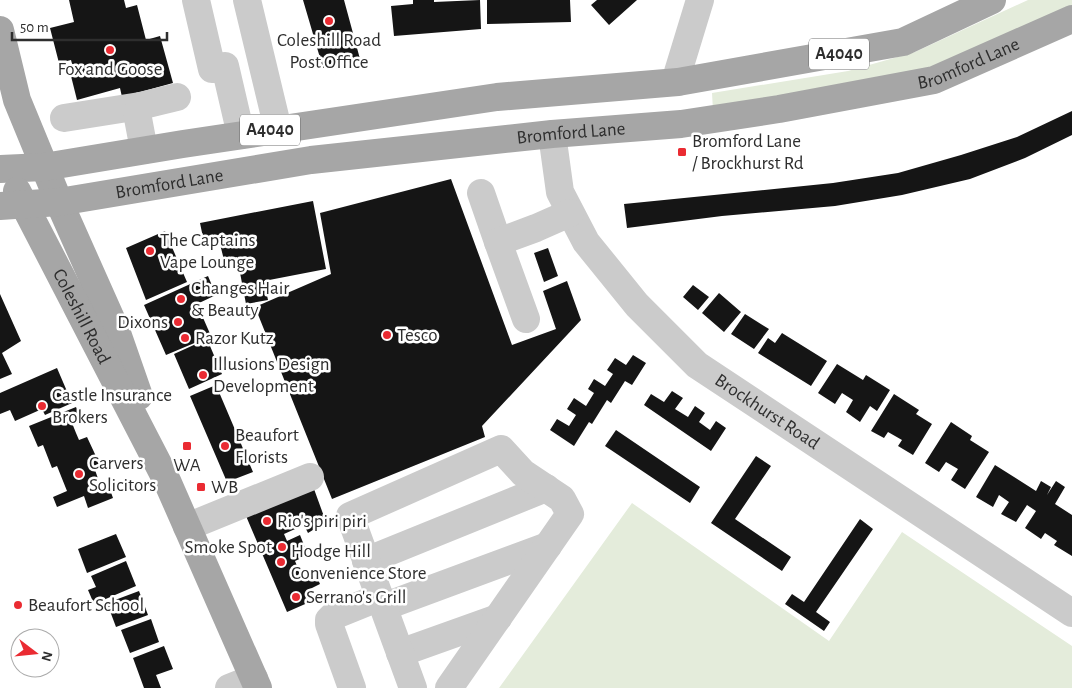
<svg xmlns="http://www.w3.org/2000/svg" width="1072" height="688" viewBox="0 0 1072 688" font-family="'Alegreya Sans',sans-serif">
  <rect width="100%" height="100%" fill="#fff"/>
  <!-- green -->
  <path fill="#e4ecdb" d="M1028 0H1072V9L932 73 713 111 712 93 848 71 915 52Z
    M632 503 829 641 902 532 1072 646V688H499Z"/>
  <!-- building -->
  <path fill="#151515" d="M69 0H124L126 8 137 5 146 40 160 36 173 83 122 97 120 88 77 100 70 72 74 71 71 60 59 63 50 28 74 22Z
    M303 0H344L360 59 323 68Z
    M413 0H434V2L480 0 481 29 394 36 391 6 413 4Z
    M487 0H570L571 22 487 24Z
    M597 0H637L609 25 591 5Z
    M1072 111V135L1025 158 970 179 902 195 835 206 722 216 627 228 624 204 833 183 898 173 961 155 1017 137Z
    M451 179 512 345 556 329 543 291 567 281 581 320 482 426 485 437 332 499 255 307 331 274 320 213Z
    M313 201 326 269 264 281 268 300 246 304 237 257 224 260 220 244 205 247 200 223Z
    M165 231 187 282 146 300 126 248Z
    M548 248 558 276 544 282 534 253Z
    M208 276 216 295 197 304 211 336 166 355 144 305Z
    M693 285 709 297 698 310 683 297Z
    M719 293 741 312 724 332 702 313Z
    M0 294 21 341 2 353 12 374 0 379Z
    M745 314 769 329 754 349 731 334Z
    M782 333 827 361 811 386 758 353 768 338 775 343Z
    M207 339 222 374 189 389 174 354Z
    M633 355 646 363 632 385 625 381 611 403 607 400 592 424 589 422 574 446 550 430 557 419 569 426 576 415 567 409 574 398 586 406 594 393 588 389 594 379 605 386 613 374 607 370 615 358 626 365Z
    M837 364 863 380 866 375 890 390 877 411 870 406 860 422 846 412 853 400 842 393 835 404 818 393Z
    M57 368 72 403 45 415 42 409 15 421 10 410 0 414V393Z
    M216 385 253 472 227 482 190 396Z
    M672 391 683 398 675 409 688 417 695 406 705 413 699 422 710 430 716 421 726 428 711 451 644 405 651 394 664 402Z
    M894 394 919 410 916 414 932 424 913 455 898 446 902 440 888 432 884 438 871 431Z
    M76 407 81 420 72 423 76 433 79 440 87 437 101 467 95 470 101 487 108 484 113 498 88 508 84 496 57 507 53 497 67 491 57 466 52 468 43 445 38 447 29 426Z
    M951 422 972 436 970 440 989 452 965 489 951 480 958 469 946 462 939 472 925 463Z
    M616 430 700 487 690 503 605 446Z
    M756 456 771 466 735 519 791 557 782 571 711 523Z
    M995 465 1036 491 1041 481 1051 487 1047 495 1056 481 1065 487 1055 504 1072 515V556L1054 545 1057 541 1045 533 1041 539 1025 528 1036 511 1027 505 1016 522 1001 514 1009 502 999 495 993 507 976 497Z
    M314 489 326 522 308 533 304 525 284 534 287 541 300 535 308 555 295 561 300 573 313 568 320 584 308 590 312 601 287 612 246 516Z
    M860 519 873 529 816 612 830 622 824 631 785 604 792 594 804 602Z
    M116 534 126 557 87 573 78 549Z
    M126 561 136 586 94 604 88 590 96 587 91 576Z
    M139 591 148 615 116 627 107 603Z
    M151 619 159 642 130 653 121 630Z
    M164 646 173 669 156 675 161 688H144L133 658Z"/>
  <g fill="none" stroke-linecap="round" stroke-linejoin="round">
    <!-- minor -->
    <g stroke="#cbcbcb" stroke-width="28">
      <path d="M196 0 212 69 225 66 241 135"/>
      <path d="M247 0 278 129"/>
      <path d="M678 82V72L700 0"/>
      <path d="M64 118 140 106"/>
      <path id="s1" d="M552 134 560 192 586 242 637 305 697 365 1072 613"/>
      <path d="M144 150 137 113 140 106 177 97"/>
      <path d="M481 193 498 242"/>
      <path d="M526 319 498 242 536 228 570 213"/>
      <path d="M187 527 310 477"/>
      <path d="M366 561 546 488"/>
      <path d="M383 607 548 546"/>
      <path d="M400 653 498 618"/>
      <path d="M229 688 254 678"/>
      <path d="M352 688 329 624V620L333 616 380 597"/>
      <path d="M413 688 350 516 501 449 523 473 562 499 570 514 449 688"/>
    </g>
    <!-- major -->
    <g stroke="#a6a6a6" stroke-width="28">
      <path d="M0 30 17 100 59 202 116 330 139 396"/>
      <path d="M0 169 44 167 183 144 497 97 678 82 903 42 992 0"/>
      <path id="s2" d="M17 191 167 481 258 688"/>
      <path id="s3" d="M0 206 59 202 311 160 552 134 681 124 779 109 934 80 1072 19"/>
    </g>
  </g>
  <!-- markers -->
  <g fill="#ea2b32" stroke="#fff" stroke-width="2">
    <circle cx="329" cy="21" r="5"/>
    <circle cx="110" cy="50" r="5"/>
    <rect x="677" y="147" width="10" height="10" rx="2.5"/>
    <circle cx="150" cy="251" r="5"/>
    <circle cx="181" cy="299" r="5"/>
    <circle cx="178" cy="322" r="5"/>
    <circle cx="387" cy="335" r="5"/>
    <circle cx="185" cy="338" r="5"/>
    <circle cx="203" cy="375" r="5"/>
    <circle cx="42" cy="406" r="5"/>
    <rect x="182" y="441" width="10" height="10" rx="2.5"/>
    <circle cx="225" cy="446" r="5"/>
    <circle cx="79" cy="474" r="5"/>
    <rect x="196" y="482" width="10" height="10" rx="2.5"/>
    <circle cx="267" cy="521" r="5"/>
    <circle cx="282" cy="547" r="5"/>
    <circle cx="281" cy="562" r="5"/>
    <circle cx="296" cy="597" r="5"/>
    <circle cx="18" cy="605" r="5"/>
  </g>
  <g text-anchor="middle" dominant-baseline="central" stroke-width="5" stroke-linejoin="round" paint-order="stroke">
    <!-- shield labels -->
    <g fill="#fff" stroke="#6d6d6d" stroke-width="1">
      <rect x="809" y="38.5" width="60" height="31" rx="4"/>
      <rect x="240" y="114.5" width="60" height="31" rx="4"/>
    </g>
    <g font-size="18" font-weight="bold" fill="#2e2e2e">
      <text x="839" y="54">A4040</text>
      <text x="270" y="130">A4040</text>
    </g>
    <!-- poi labels -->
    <g font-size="19" fill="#2e2e2e" stroke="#fff" text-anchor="start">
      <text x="329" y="40" text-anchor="middle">Coleshill Road<tspan x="329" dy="22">Post Office</tspan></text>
      <text x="110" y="69" text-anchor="middle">Fox and Goose</text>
      <text x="692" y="141">Bromford Lane<tspan x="692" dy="22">/ Brockhurst Rd</tspan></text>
      <text x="160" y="240">The Captains<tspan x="160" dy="22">Vape Lounge</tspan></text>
      <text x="191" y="288">Changes Hair<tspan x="191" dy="22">&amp; Beauty</tspan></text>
      <text x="168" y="322" text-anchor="end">Dixons</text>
      <text x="397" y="335">Tesco</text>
      <text x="195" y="338">Razor Kutz</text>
      <text x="213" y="364">Illusions Design<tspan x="213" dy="22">Development</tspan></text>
      <text x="52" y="395">Castle Insurance<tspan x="52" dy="22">Brokers</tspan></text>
      <text x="235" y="435">Beaufort<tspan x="235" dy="22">Florists</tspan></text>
      <text x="89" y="463">Carvers<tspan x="89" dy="22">Solicitors</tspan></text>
      <text x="187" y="465" text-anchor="middle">WA</text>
      <text x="211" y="487">WB</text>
      <text x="277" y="521">Rio's piri piri</text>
      <text x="272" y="547" text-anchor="end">Smoke Spot</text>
      <text x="291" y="551">Hodge Hill<tspan x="291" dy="22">Convenience Store</tspan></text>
      <text x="306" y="597">Serrano's Grill</text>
      <text x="28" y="605">Beaufort School</text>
    </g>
    <!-- street labels -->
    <g font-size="19" fill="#2e2e2e" stroke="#fff">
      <text stroke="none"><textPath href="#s3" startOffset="981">Bromford Lane</textPath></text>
      <text stroke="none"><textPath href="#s3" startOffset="576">Bromford Lane</textPath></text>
      <text stroke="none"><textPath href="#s3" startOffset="171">Bromford Lane</textPath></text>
      <text stroke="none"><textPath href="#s2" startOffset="141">Coleshill Road</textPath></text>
      <text stroke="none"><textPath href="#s1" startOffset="365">Brockhurst Road</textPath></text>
    </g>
  </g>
  <!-- north arrow -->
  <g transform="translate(35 653) rotate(106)"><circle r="24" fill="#ffffff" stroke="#ababab"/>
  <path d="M0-4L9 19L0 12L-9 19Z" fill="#ea2b32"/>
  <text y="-8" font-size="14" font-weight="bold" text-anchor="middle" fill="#2e2e2e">N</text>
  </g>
  <!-- scale -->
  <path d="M12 32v8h155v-8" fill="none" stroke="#2e2e2e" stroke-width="2.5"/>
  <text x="20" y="32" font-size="15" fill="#2e2e2e" stroke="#ffffff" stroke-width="4" paint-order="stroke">50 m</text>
</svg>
